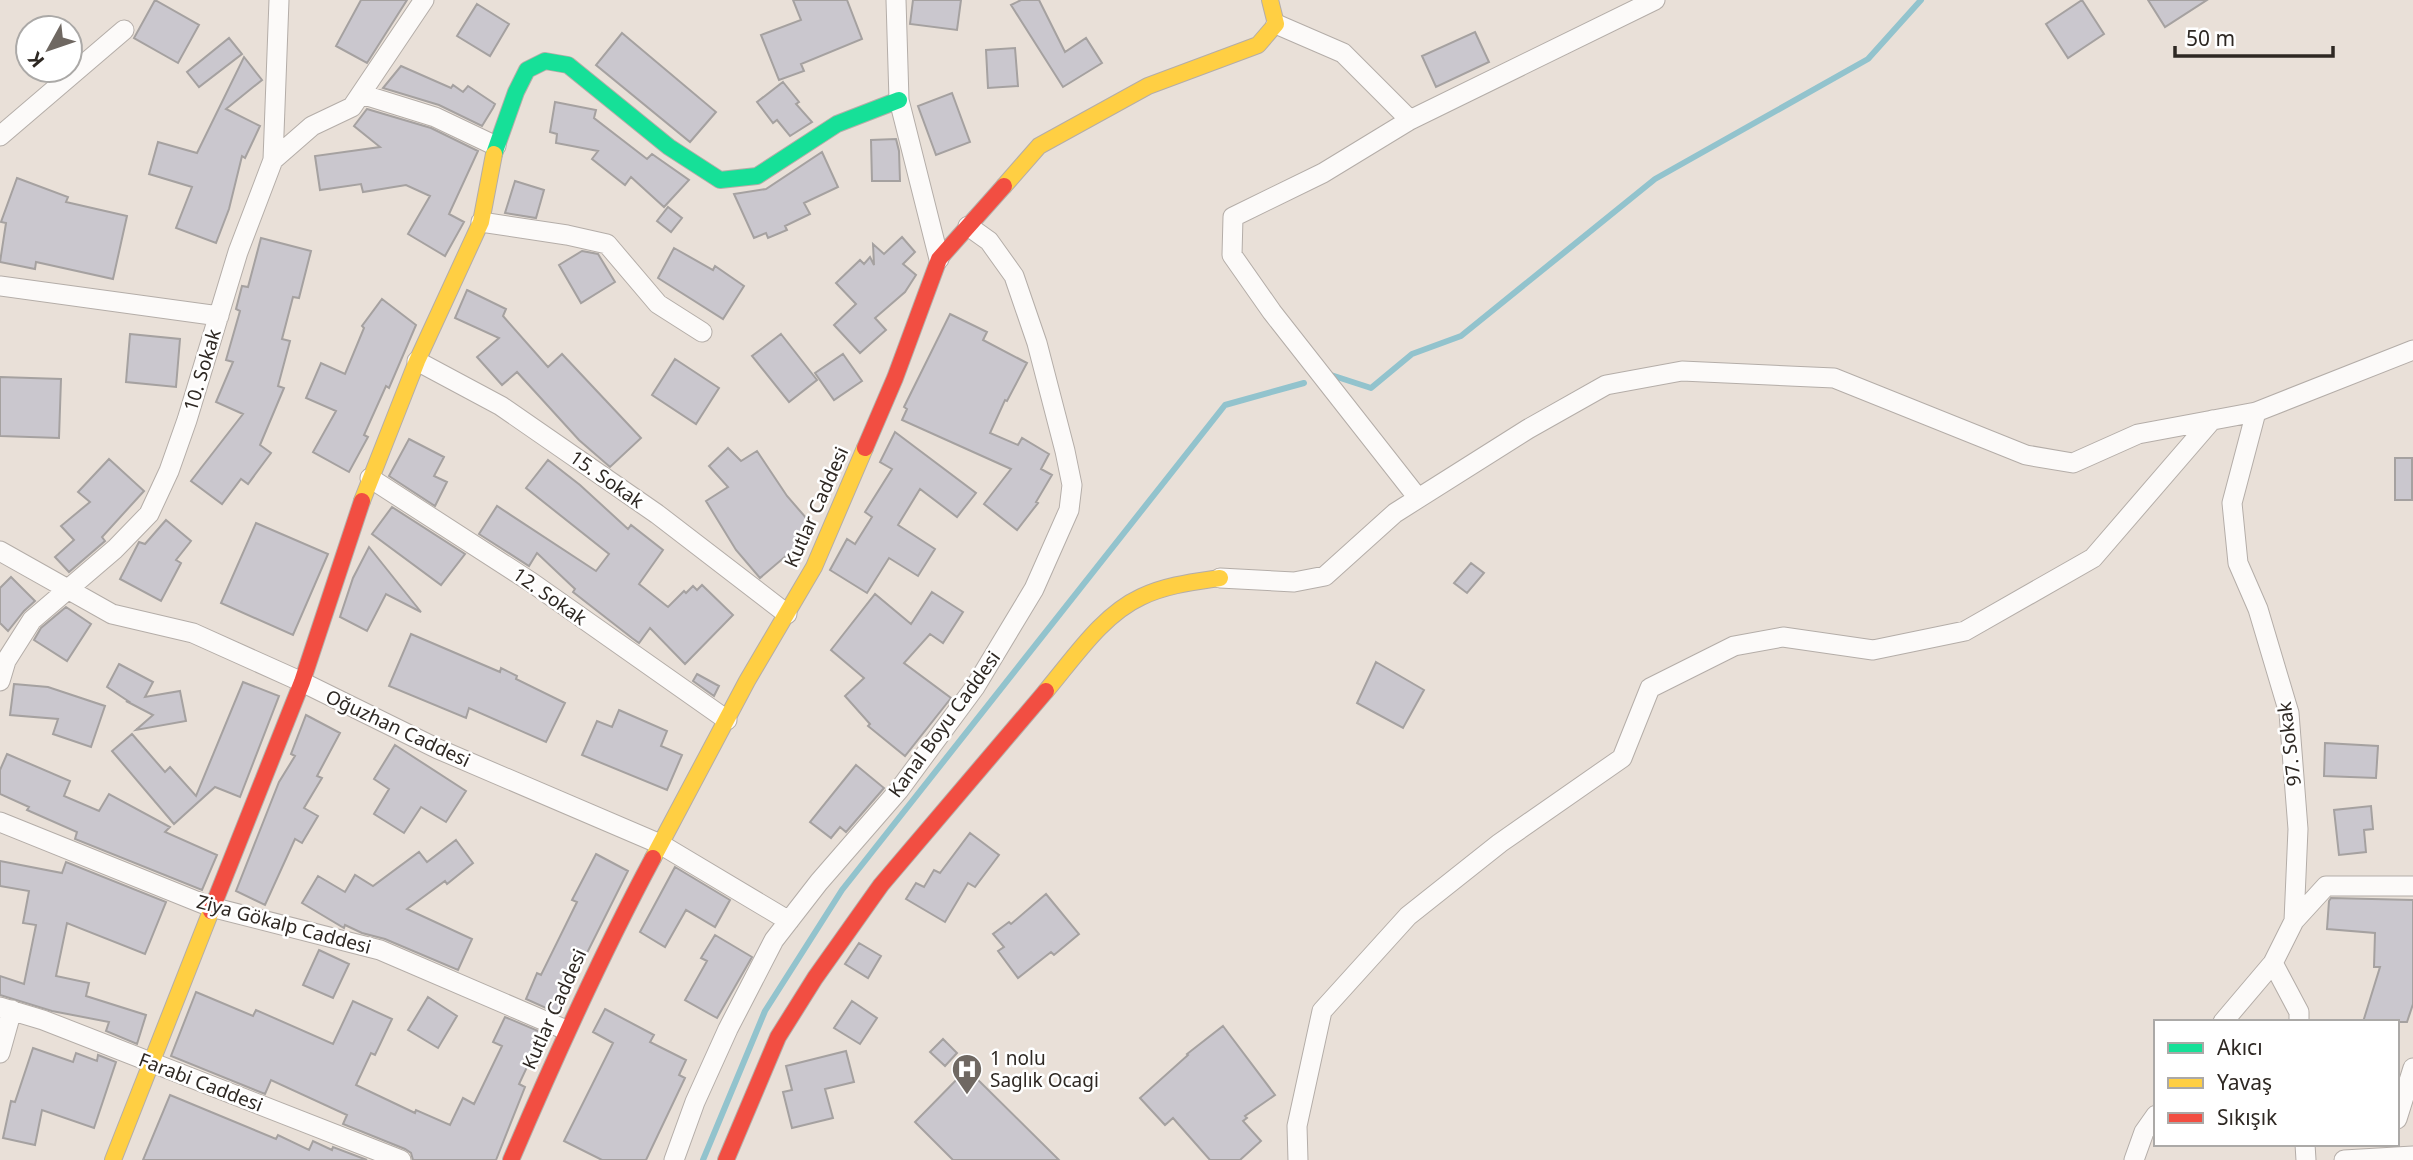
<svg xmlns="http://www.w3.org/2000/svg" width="2413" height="1160" viewBox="0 0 2413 1160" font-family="'Noto Sans',sans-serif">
  <rect width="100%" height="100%" fill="#e9e0d8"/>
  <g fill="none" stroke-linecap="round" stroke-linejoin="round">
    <!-- stream -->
    <path stroke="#92c3cd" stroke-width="6" d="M1331 375 1371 388 1412 354 1461 336 1655 179 1868 59 1921 0
      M703 1160 765 1011 842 890 1225 405 1304 383"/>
  </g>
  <!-- building -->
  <path fill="#cac7ce" stroke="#a5a1a0" stroke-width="2" d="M155 0 199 25 178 63 134 38Z
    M361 0H407L367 63 336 46Z
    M793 0H847L862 39 801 64 804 71 779 80 761 35 801 20Z
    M913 0H961L957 30 910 24Z
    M1021 0H1039L1065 52 1086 38 1102 63 1063 87 1011 5Z
    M2082 0 2104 34 2068 58 2046 24Z
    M2148 0H2207L2165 27Z
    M477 4 509 24 490 56 457 36Z
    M1475 32 1489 62 1436 87 1422 56Z
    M622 33 716 112 690 142 596 65Z
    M229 38 242 54 199 87 187 72Z
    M1015 48 1018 86 988 88 986 50Z
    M244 57 262 80 226 109 260 126 245 158 242 156 229 209 216 243 176 228 192 187 149 174 158 142 197 153Z
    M401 66 451 88 453 85 463 92 468 86 495 104 493 108 482 126 439 105 383 88Z
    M783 82 799 102 796 104 812 122 790 136 777 120 773 123 757 102Z
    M952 93 970 142 936 155 918 106Z
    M555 102 596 110 594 118 647 159 652 154 689 180 664 207 631 177 625 185 592 159 598 151 556 143 557 134 550 132Z
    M367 109 431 128 478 151 449 214 464 222 445 256 408 234 430 196 406 185 363 192 361 184 320 190 315 156 380 147 354 126Z
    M896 139 899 151 900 181H872L871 140Z
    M822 152 838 187 804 203 810 214 785 226 787 230 768 238 766 233 754 238 734 194 766 189Z
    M17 178 68 197 66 202 127 216 113 279 36 262 35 269 0 262 6 223 1 222Z
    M515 181 544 190 536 218 505 213Z
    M668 207 682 218 671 232 657 221Z
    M902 237 915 252 903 264 916 275 905 292 875 318 886 330 860 353 834 325 856 304 836 283 860 260 864 264 870 257 874 265 873 244 884 254Z
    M261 238 311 251 299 298 293 297 282 339 290 341 278 386 284 388 260 445 271 453 248 484 241 479 222 504 191 481 243 414 216 402 233 362 226 360 240 311 236 309 242 286 248 287Z
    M674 248 713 270 715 266 744 286 723 319 658 278Z
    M582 251 598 254 615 282 581 303 559 265Z
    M467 290 506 309 503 316 548 367 562 354 641 438 610 467 579 440 517 372 502 385 477 357 499 338 455 318Z
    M382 299 416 325 389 388 386 386 364 435 368 437 349 472 313 452 336 411 306 398 321 363 345 374 364 328 362 326Z
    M950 314 987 332 983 340 1027 363 1007 401 1005 400 990 433 1018 445 1022 438 1049 454 1041 469 1052 475 1036 502 1038 503 1017 530 984 504 1011 469 902 420 907 409 904 407Z
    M130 334 180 339 176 387 126 382Z
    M781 334 817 380 789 402 752 356Z
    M843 354 862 381 834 400 815 373Z
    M675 359 719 388 696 424 652 395Z
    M0 377 61 379 59 438 0 436Z
    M895 432 976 493 957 517 920 489 898 525 935 549 918 576 889 558 867 593 830 570 847 539 855 544 872 517 865 512 892 469 880 462Z
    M409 439 444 457 434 476 447 482 435 506 389 476Z
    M728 448 741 461 757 451 787 496 814 527 807 543 790 558 787 555 760 578 736 550 706 501 728 487 709 466Z
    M2395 458H2412V500H2395Z
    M109 459 144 491 102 537 105 541 69 572 55 557 74 540 61 526 90 502 78 492Z
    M548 460 580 485 628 529 631 525 663 550 639 584 668 607 684 591 686 593 693 586 697 590 702 585 733 615 685 664 650 628 639 643 632 638 573 592 575 589 537 553 529 566 479 534 497 506 596 571 609 554 526 488Z
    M392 507 465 554 441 585 372 534Z
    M166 520 191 541 176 560 181 563 161 601 120 579 139 542 145 544Z
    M256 523 328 554 293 635 221 603Z
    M369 547 421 612 386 594 367 631 340 617 353 578Z
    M1471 563 1484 573 1467 593 1454 583Z
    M11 577 35 601 24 611 8 631 0 623V588Z
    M932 592 963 612 943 643 930 634 904 663 951 698 905 756 868 726 870 724 845 696 864 678 831 650 875 594 911 624Z
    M66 607 91 624 67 661 34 640 41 628Z
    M411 634 500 672 501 668 517 676 516 679 565 703 546 742 469 708 466 718 389 686Z
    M1376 662 1424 690 1403 728 1357 703Z
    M119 664 153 682 145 697 180 691 186 721 136 730 153 715 126 701H128L107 687Z
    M697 674 719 686 714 696 693 681Z
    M243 682 279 696 240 797 215 787 174 824 112 751 132 734 165 772 170 767 196 796Z
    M14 684 48 687 105 706 91 747 53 734 58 719 10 715Z
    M619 710 667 731 661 746 682 755 667 790 582 755 597 721 612 727Z
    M306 715 340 733 317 776 322 778 304 808 318 816 302 843 295 839 265 905 236 891 279 782 295 756 291 754Z
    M2325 743 2378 746 2376 778 2324 776Z
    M395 745 466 791 446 822 421 807 404 833 374 814 389 789 374 779Z
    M7 754 70 781 64 796 99 811 109 794 170 827 165 832 217 855 202 890 75 839 77 832 27 810 29 807 0 794V770Z
    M856 765 884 788 846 832 840 827 831 838 810 822Z
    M2371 806 2373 829 2364 830 2366 852 2339 855 2334 810Z
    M970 833 999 855 975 887 968 883 945 922 906 899 916 883 924 887 934 870 940 873Z
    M456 840 473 863 447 884 445 881 407 909 472 939 458 970 385 939 362 933 345 925 344 928 302 903 318 876 345 892 355 875 373 886 419 852 427 862Z
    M596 854 628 871 557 1013 526 999 537 973 541 975 577 902 572 900Z
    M0 861 62 873 66 862 166 902 145 954 67 923 56 976 89 983 86 996 146 1015 137 1044 106 1031 109 1022 52 1011 0 995V976L24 984 36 925 23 923 29 891 0 886Z
    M675 867 730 900 715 927 686 910 665 947 640 932Z
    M1046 894 1079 934 1054 955 1051 952 1018 978 998 951 1004 947 993 934 1009 922 1011 924Z
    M2331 898 2413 900V1004L2407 1022H2363L2380 967H2374L2375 933 2327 929 2329 901Z
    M715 935 752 957 717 1018 685 1000 707 961 701 958Z
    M859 943 881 956 868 978 845 964Z
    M319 950 349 964 333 998 303 985Z
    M196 992 253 1016 256 1010 333 1044 353 1001 392 1019 375 1055 371 1053 356 1085 415 1113 416 1110 450 1125 463 1098 474 1104 502 1046 493 1042 505 1017 543 1033 519 1084 525 1087 496 1160H413L411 1153 405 1149 343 1124 347 1115 271 1080 265 1094 171 1056Z
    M428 997 457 1016 438 1048 408 1030Z
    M852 1001 877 1018 860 1044 834 1028Z
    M605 1009 654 1035 650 1042 686 1060 679 1075 685 1078 646 1160H602L564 1141 613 1043 593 1032Z
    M1223 1026 1275 1095 1245 1116 1247 1118 1243 1121 1261 1141 1240 1160H1210L1173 1118 1165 1125 1140 1098 1188 1055 1187 1054Z
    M943 1039 957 1053 945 1066 930 1052Z
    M33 1048 73 1062 76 1053 97 1061 98 1055 116 1062 94 1128 42 1110 35 1145 3 1138 11 1101 15 1102Z
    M846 1051 854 1082 825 1089 833 1118 792 1128 783 1092 792 1090 786 1066Z
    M967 1069 1059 1160H953L915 1122Z
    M170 1095 276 1139 278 1135 309 1150 313 1141 332 1150 333 1147 367 1160H143Z"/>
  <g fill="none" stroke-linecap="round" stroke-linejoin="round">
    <!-- street casing -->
    <g stroke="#b4ada8" stroke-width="21">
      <path id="street" d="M896 0 899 100 939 259
        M1276 24 1343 53 1410 120 1323 173 1233 217 1232 255 1272 312 1418 498
        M361 94 435 117 496 146
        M1410 120 1655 0
        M0 136 124 30
        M273 160 312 126 352 107 424 0
        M481 222 567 235 607 244 658 304 702 332
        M0 286 219 316
        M417 361 501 406 657 514 787 614
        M370 478 531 582 727 720
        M0 551 112 614 193 633 302 682 438 749 660 844 789 921
        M1220 578 1294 582 1325 576 1395 513 1528 429 1606 385 1682 371 1834 378 2026 455 2073 463 2138 434 2256 412 2413 350
        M0 681 6 661 32 620 115 549 149 514 169 471 187 420 238 252 273 160 279 0
        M0 822 211 907 380 950 566 1030
        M2294 921 2326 886H2413
        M2273 963 2299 1012V1022
        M0 1007 43 1020 401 1160
        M2223 1022 2273 963 2294 921 2298 829 2289 713 2258 609 2238 563 2232 503 2256 412
        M0 1053 12 1010
        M2397 1119 2413 1068
        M2305 1144 2306 1160
        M674 1160 695 1102 728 1029 774 940 819 882 899 790 975 687 1034 589 1069 510 1072 485 1065 451 1037 343 1014 276 989 241 968 226
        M1298 1160 1297 1126 1322 1011 1408 916 1500 843 1622 758 1650 688 1734 646 1783 637 1873 650 1965 631 2093 558 2212 420
        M2134 1160 2144 1132 2156 1115
        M2344 1160 2413 1156"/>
    </g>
    <!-- fast casing -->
    <g stroke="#b4ada8" stroke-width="18">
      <path id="fast" d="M494 154 516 92 527 70 545 61 568 65 669 147 720 180 757 176 837 124 899 100"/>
    </g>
    <!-- slow casing -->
    <g stroke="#b4ada8" stroke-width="18">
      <path id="slow" d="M1004 186 1039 146 1148 86 1258 45 1276 24 1270 0
        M362 501 417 361 481 222 494 154
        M1046 691C1074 658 1102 615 1141 597 1166 585 1193 582 1220 578
        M653 858 747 681 814 567 865 448
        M113 1160 211 911"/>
    </g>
    <!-- jam casing -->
    <g stroke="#b4ada8" stroke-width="18">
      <path id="jam" d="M865 448 895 378 939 259 1004 186
        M211 911 302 682 362 501
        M511 1160C555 1057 600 957 653 858
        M726 1160 778 1037 815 978 881 885 1046 691"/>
    </g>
    <!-- street -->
    <use href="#street" stroke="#fcfaf9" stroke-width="19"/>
    <!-- fast -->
    <use href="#fast" stroke="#16e098" stroke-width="16"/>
    <!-- slow -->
    <use href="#slow" stroke="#ffcf43" stroke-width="16"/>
    <!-- jam -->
    <use href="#jam" stroke="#f24e42" stroke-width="16"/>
  </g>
  <!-- icons -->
  <defs>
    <g id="hospital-pin" transform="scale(1.575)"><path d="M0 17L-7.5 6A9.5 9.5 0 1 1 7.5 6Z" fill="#6f6862" stroke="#fff"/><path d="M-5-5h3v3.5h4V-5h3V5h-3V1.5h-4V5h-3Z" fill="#fff"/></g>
  </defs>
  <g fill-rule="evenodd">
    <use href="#hospital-pin" x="967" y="1069"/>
  </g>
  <g text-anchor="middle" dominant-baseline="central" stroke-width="5" stroke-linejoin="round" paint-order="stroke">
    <!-- street labels -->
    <g font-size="19" fill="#2e2823" stroke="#fff">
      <text transform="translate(202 370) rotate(-73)">10. Sokak</text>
      <text transform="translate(607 479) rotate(35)">15. Sokak</text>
      <text transform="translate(816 507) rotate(-66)">Kutlar Caddesi</text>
      <text transform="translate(550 596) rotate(35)">12. Sokak</text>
      <text transform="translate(944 724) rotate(-54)">Kanal Boyu Caddesi</text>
      <text transform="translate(398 728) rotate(25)">Oğuzhan Caddesi</text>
      <text transform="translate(2289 744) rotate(-97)">97. Sokak</text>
      <text transform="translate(284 924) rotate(15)">Ziya Gökalp Caddesi</text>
      <text transform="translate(554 1009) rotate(-66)">Kutlar Caddesi</text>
      <text transform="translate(201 1082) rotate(21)">Farabi Caddesi</text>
    </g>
    <!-- poi labels -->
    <g font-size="19" fill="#2e2823" stroke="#fff" text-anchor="start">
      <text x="990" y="1058">1 nolu<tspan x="990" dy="22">Saglık Ocagi</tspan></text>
    </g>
  </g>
  <!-- legend -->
  <rect x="2154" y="1020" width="245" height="126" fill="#ffffff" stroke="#aba9a7" stroke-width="2"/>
  <rect x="2168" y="1043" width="35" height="10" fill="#16e098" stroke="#aba9a7" stroke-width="2"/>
  <text x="2217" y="1055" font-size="21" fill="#2e2823">Akıcı</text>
  <rect x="2168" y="1078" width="35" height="10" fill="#ffcf43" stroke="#aba9a7" stroke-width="2"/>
  <text x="2217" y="1090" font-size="21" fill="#2e2823">Yavaş</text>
  <rect x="2168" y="1113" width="35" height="10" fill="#f24e42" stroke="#aba9a7" stroke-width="2"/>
  <text x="2217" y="1125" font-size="21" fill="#2e2823">Sıkışık</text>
  <!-- north arrow -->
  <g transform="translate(49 49) rotate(230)"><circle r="33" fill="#ffffff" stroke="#aba9a7" stroke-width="2"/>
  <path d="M0-5L12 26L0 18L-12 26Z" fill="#6f6862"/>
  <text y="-10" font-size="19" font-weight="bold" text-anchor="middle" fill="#2e2823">K</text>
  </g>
  <!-- scale -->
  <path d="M2175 46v10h158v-10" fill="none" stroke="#2e2823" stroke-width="3.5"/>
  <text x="2186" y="46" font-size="21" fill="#2e2823" stroke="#ffffff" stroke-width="5" paint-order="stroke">50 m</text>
</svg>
